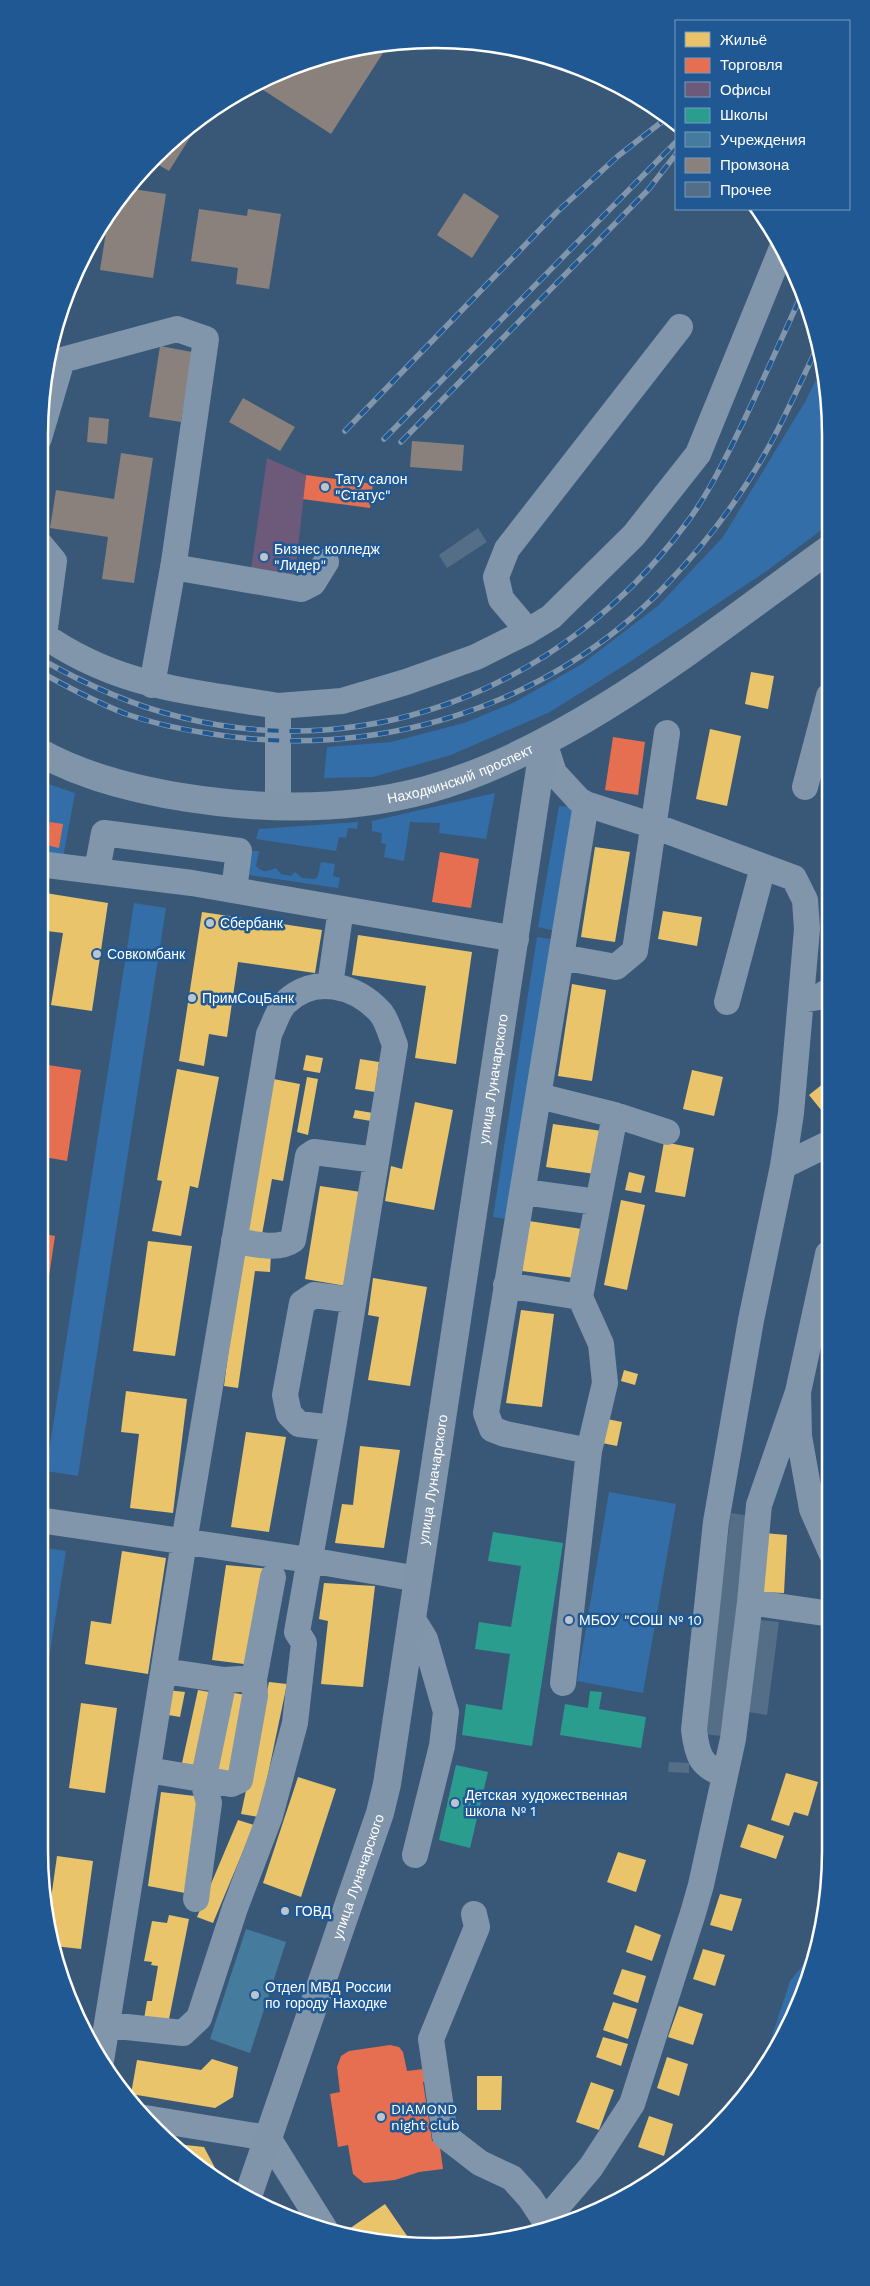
<svg xmlns="http://www.w3.org/2000/svg" width="870" height="2286" viewBox="0 0 870 2286" font-family="'Work Sans',sans-serif">
  <rect width="100%" height="100%" fill="#395878"/>
  <!-- green -->
  <path fill="#336ea8" d="M823 366 828 383V525L768 570 628 663 550 712 451 755 373 777 324 778 327 747 391 742 464 723 513 703 582 664 659 605 723 537 805 402Z
    M39 781 75 793 63 858 39 855Z
    M495 793 486 839 439 833 440 823 410 822 404 861 384 857 386 844 381 843 382 833 372 831V821Z
    M559 806 571 807 577 815 559 932 538 927Z
    M358 822 357 829 348 828 346 838 339 837 336 851 256 839 259 829Z
    M251 851H259L256 866C264 874 267 871 276 868L281 874 291 876 295 872 302 878 315 879 318 876 321 862 335 864 333 876 340 878 338 888 249 875Z
    M134 903 166 908 78 1476 46 1471Z
    M537 937 557 940 513 1220 493 1217Z
    M609 1492 676 1504 643 1693 577 1681Z
    M39 1547 66 1551 39 1722Z
    M814 1964 790 2027 758 2079 790 1981 803 1965Z"/>
  <!-- homes -->
  <path fill="#e9c46a" d="M751 672 774 676 768 709 745 704Z
    M710 729 741 736 727 806 696 799Z
    M595 847 630 852 615 942 581 937Z
    M39 892 108 903 92 1011 51 1005 63 933 39 930Z
    M663 911 702 917 697 946 658 939Z
    M202 912 322 930 315 973 238 962 227 1037 209 1034 204 1066 179 1061Z
    M358 935 472 952 456 1064 415 1058 426 986 352 975Z
    M572 984 606 990 592 1081 558 1076Z
    M306 1055 323 1058 320 1073 303 1070Z
    M360 1059 379 1062 375 1092 355 1089Z
    M177 1069 219 1077 198 1188 190 1186 181 1236 152 1231 162 1181 157 1180Z
    M692 1070 723 1077 714 1116 683 1109Z
    M307 1077 318 1079 308 1135 297 1132Z
    M268 1078 300 1084 283 1181 272 1179 261 1240 241 1236Z
    M829 1079V1084L830 1121 809 1095Z
    M415 1102 453 1110 434 1210 385 1201 391 1166 402 1169Z
    M355 1110 373 1113 371 1121 353 1118Z
    M553 1124 602 1131 595 1174 546 1167Z
    M664 1142 694 1148 685 1197 655 1192Z
    M629 1172 645 1176 641 1193 625 1190Z
    M320 1186 361 1192 346 1286 305 1279Z
    M621 1200 645 1205 627 1290 604 1285Z
    M529 1221 582 1229 575 1278 522 1271Z
    M148 1241 192 1246 175 1356 133 1351Z
    M235 1249 271 1253 270 1272 255 1271 238 1388 224 1386 239 1269Z
    M373 1278 427 1287 410 1386 368 1380 379 1317 368 1315Z
    M521 1310 554 1314 542 1407 506 1403Z
    M624 1370 638 1374 635 1385 621 1381Z
    M126 1391 187 1399 173 1513 130 1508 139 1434 121 1432Z
    M607 1419 622 1422 617 1446 602 1443Z
    M246 1432 286 1437 269 1532 231 1527Z
    M360 1446 400 1450 384 1548 335 1543 342 1504 353 1505Z
    M764 1533 787 1535 784 1593 762 1592Z
    M122 1551 166 1558 148 1674 85 1664 91 1621 111 1624Z
    M226 1565 269 1569 252 1665 212 1660Z
    M324 1583 375 1586 363 1687 321 1684 328 1621 319 1619Z
    M269 1682 287 1684 259 1817 241 1814Z
    M167 1690 185 1692 180 1717 162 1714Z
    M198 1690 215 1693 200 1766 182 1763Z
    M228 1692 246 1695 229 1775 211 1772Z
    M81 1703 117 1708 105 1793 69 1788Z
    M786 1773 818 1782 808 1816 794 1812 789 1826 771 1820Z
    M298 1777 336 1789 301 1897 263 1883Z
    M161 1792 203 1797 185 1893 148 1886Z
    M238 1820 254 1825 213 1923 197 1917Z
    M748 1824 784 1836 776 1859 740 1847Z
    M618 1852 646 1860 636 1892 607 1882Z
    M57 1856 93 1861 81 1949 54 1946 49 1913Z
    M720 1894 742 1899 732 1931 710 1925Z
    M169 1915 189 1919 168 2024 144 2019 147 2001H152L158 1966 151 1965 152 1962 144 1961 152 1921 167 1923Z
    M635 1925 661 1935 652 1961 626 1952Z
    M703 1949 725 1955 715 1986 693 1979Z
    M622 1969 646 1976 638 2003 613 1994Z
    M63 1985 74 1987 72 2005Z
    M613 2002 637 2009 628 2039 603 2030Z
    M679 2006 703 2014 693 2045 668 2037Z
    M603 2037 628 2044 621 2066 596 2057Z
    M667 2057 688 2064 679 2096 657 2088Z
    M212 2059 238 2067 233 2097 215 2108 131 2094 137 2060 201 2070Z
    M477 2076H502L501 2110H477Z
    M591 2082 614 2090 599 2130 576 2122Z
    M649 2116 673 2124 664 2156 638 2147Z
    M176 2144 204 2147 223 2183Z
    M385 2204 412 2243 383 2244 354 2237 349 2229Z
    M604 2207V2208L588 2216 587 2210Z"/>
  <!-- shops -->
  <path fill="#e76f51" d="M306 475 373 484 370 508 302 499Z
    M613 737 645 742 638 795 605 790Z
    M50 822 63 824 59 848 46 845Z
    M440 852 479 859 471 908 432 902Z
    M41 1064 81 1070 67 1161 39 1156V1081Z
    M39 1233 55 1236 42 1323 39 1322Z
    M390 2045 399 2047 403 2052 407 2071 424 2069 426 2081 423 2082 432 2141 439 2140 443 2169 419 2172 395 2180 364 2183 353 2174 348 2145 338 2147 330 2094 340 2092 337 2067 341 2056 349 2051Z"/>
  <!-- offices -->
  <path fill="#6d597a" d="M267 458 306 475 295 575 251 569Z"/>
  <!-- schools -->
  <path fill="#2a9d8f" d="M493 1532 563 1543 532 1746 462 1735 466 1704 502 1710 510 1654 475 1649 479 1622 511 1627 521 1566 488 1561Z
    M590 1691 602 1692 599 1709 646 1717 641 1748 560 1735 565 1704 588 1708Z
    M456 1765 488 1772 470 1848 439 1840Z"/>
  <!-- public -->
  <path fill="#457b9d" d="M246 1929 286 1942 250 2053 210 2039Z"/>
  <!-- industry -->
  <path fill="#8a817c" d="M384 42H390L331 134 254 84 308 60Z
    M183 131 191 136 169 171 152 161Z
    M126 188 166 194 153 278 100 270 109 213Z
    M464 193 499 216 472 258 437 235Z
    M199 209 247 216 248 209 281 214 269 289 236 284 238 268 191 261Z
    M160 346 192 352 181 422 149 417Z
    M243 398 295 427 280 451 229 422Z
    M89 417 109 419 107 444 87 442Z
    M412 441 464 445 462 471 410 467Z
    M121 453 153 458 134 583 102 579 108 537 50 528 56 490 114 499Z"/>
  <!-- building -->
  <path fill="#556e87" d="M478 528 487 542 447 568 439 555Z
    M731 1513 749 1516 722 1736 703 1734Z
    M760 1620 779 1622 767 1715 748 1712Z
    M669 1762 689 1763V1773L668 1772Z"/>
  <g fill="none" stroke-linecap="round" stroke-linejoin="round">
    <!-- minor -->
    <path stroke="#8196ab" stroke-width="26" d="M39 438 62 360 177 329 206 339 174 562 152 685
      M39 543 54 561 44 635
      M173 567 301 589 313 583 326 562
      M528 631 501 599 496 577 507 549 680 327
      M39 632C115 687 188 691 278 706V806
      M278 706 342 701 406 682 476 657 528 631 551 617 634 535 698 454 782 248
      M544 742 554 773 579 800 586 804 654 826 794 878 805 900 807 929 791 1113 783 1166 751 1320 716 1522 694 1730C697 1754 700 1767 725 1774
      M805 787 829 696
      M586 804 486 1413 492 1429 505 1434 589 1451
      M39 864 192 883 516 939
      M97 870 104 833 239 851 234 890
      M561 957 616 967 635 951 667 733
      M330 985 341 909
      M801 1000 819 997 829 991
      M727 1002 763 867
      M539 1096 615 1115 667 1132
      M783 1166 830 1143
      M524 1192 597 1202
      M234 1241C252 1243 278 1251 293 1240L308 1156 314 1152 376 1160
      M828 1254 798 1392 799 1436 812 1509 831 1552
      M506 1285 580 1297
      M333 1428 299 1424 289 1414 285 1395 302 1303 314 1295 352 1300
      M39 1520 309 1560 418 1579
      M750 1602 831 1614
      M412 1618 425 1639 446 1712 442 1746 415 1855
      M164 1671 224 1680 240 1679
      M563 1683 589 1451 605 1383 601 1344 580 1297 615 1115
      M148 1770 231 1784 240 1780 255 1696 254 1679 273 1577
      M196 1899 209 1803 203 1781 224 1680
      M474 1914 477 1927 431 2039 445 2136 480 2163 512 2178 530 2198 545 2221
      M101 2061 184 1542 269 1034C274 1025 278 1010 285 1003 314 974 356 985 381 1013 388 1022 391 1036 395 1045L333 1428 297 1632 304 1643 295 1723 270 1816 235 1908 199 2018 183 2033 108 2025
      M145 2118 268 2138 326 2231
      M547 2229 545 2221 591 2167 632 2104 693 1913 701 1885 733 1739 750 1602 759 1505 798 1392"/>
    <!-- major -->
    <g stroke="#8094aa" stroke-width="28">
      <path id="s1" d="M39 752C93 782 157 795 218 802 287 810 359 808 426 790 570 750 708 636 828 550"/>
      <path id="s2" d="M247 2199 380 1813 387 1784 544 742"/>
    </g>
    <!-- rail casing -->
    <g stroke="#8195ab" stroke-width="5.5">
      <path id="rail" d="M345 431 557 212 618 156 668 117
        M384 439 676 142
        M401 442 648 190 676 154
        M39 658C83 683 130 705 180 717 375 766 567 683 685 525 705 499 720 469 735 439 758 392 779 344 801 296
        M39 671C67 687 96 702 126 714 152 723 179 729 206 733 373 762 550 708 667 584 709 540 747 489 775 435 790 406 803 377 817 348"/>
    </g>
    <!-- rail -->
    <use href="#rail" stroke="#1f5892" stroke-width="4" stroke-dasharray="11" stroke-linecap="butt"/>
  </g>
  <!-- markers -->
  <g fill="#bac5d0" stroke="#1f5892" stroke-width="2">
    <circle cx="325" cy="487" r="5"/>
    <circle cx="264" cy="557" r="5"/>
    <circle cx="210" cy="923" r="5"/>
    <circle cx="97" cy="954" r="5"/>
    <circle cx="192" cy="998" r="5"/>
    <circle cx="569" cy="1620" r="5"/>
    <circle cx="455" cy="1803" r="5"/>
    <circle cx="285" cy="1911" r="5"/>
    <circle cx="255" cy="1995" r="5"/>
    <circle cx="381" cy="2117" r="5"/>
  </g>
  <g text-anchor="middle" dominant-baseline="central" stroke-width="5" stroke-linejoin="round" paint-order="stroke">
    <!-- poi labels -->
    <g font-size="14" fill="#fff" stroke="#1f5892" text-anchor="start">
      <text x="335" y="479">Тату салон<tspan x="335" dy="16">"Статус"</tspan></text>
      <text x="274" y="549">Бизнес колледж<tspan x="274" dy="16">"Лидер"</tspan></text>
      <text x="220" y="923">Сбербанк</text>
      <text x="107" y="954">Совкомбанк</text>
      <text x="202" y="998">ПримСоцБанк</text>
      <text x="579" y="1620">МБОУ "СОШ № 10</text>
      <text x="465" y="1795">Детская художественная<tspan x="465" dy="16">школа № 1</tspan></text>
      <text x="295" y="1911">ГОВД</text>
      <text x="265" y="1987">Отдел МВД России<tspan x="265" dy="16">по городу Находке</tspan></text>
      <text x="391" y="2109">DIAMOND<tspan x="391" dy="16">night club</tspan></text>
    </g>
    <!-- street labels -->
    <g font-size="14" fill="#fff" stroke="#1f5892">
      <text stroke="none"><textPath href="#s1" startOffset="434">Находкинский проспект</textPath></text>
      <text stroke="none"><textPath href="#s2" startOffset="1151">улица Луначарского</textPath></text>
      <text stroke="none"><textPath href="#s2" startOffset="746">улица Луначарского</textPath></text>
      <text stroke="none"><textPath href="#s2" startOffset="341">улица Луначарского</textPath></text>
    </g>
  </g>
  <!-- crop -->
  <path d="M0 0H870V2286H0ZM435 48H435A387 387 0 0 1 822 435V1851A387 387 0 0 1 435 2238H435A387 387 0 0 1 48 1851V435A387 387 0 0 1 435 48Z" fill="#1f5892" fill-rule="evenodd"/>
  <path fill="none" stroke="#fff" stroke-width="2.5" d="M435 48H435A387 387 0 0 1 822 435V1851A387 387 0 0 1 435 2238H435A387 387 0 0 1 48 1851V435A387 387 0 0 1 435 48Z"/>
  <!-- legend -->
  <rect x="675" y="20" width="175" height="190" fill="#1f5892" stroke="#799bbe"/>
  <rect x="685" y="32" width="25" height="15" fill="#e9c46a" stroke="#799bbe"/>
  <text x="720" y="45" font-size="15" fill="#ffffff">Жильё</text>
  <rect x="685" y="58" width="25" height="15" fill="#e76f51" stroke="#799bbe"/>
  <text x="720" y="70" font-size="15" fill="#ffffff">Торговля</text>
  <rect x="685" y="82" width="25" height="15" fill="#6d597a" stroke="#799bbe"/>
  <text x="720" y="95" font-size="15" fill="#ffffff">Офисы</text>
  <rect x="685" y="108" width="25" height="15" fill="#2a9d8f" stroke="#799bbe"/>
  <text x="720" y="120" font-size="15" fill="#ffffff">Школы</text>
  <rect x="685" y="132" width="25" height="15" fill="#457b9d" stroke="#799bbe"/>
  <text x="720" y="145" font-size="15" fill="#ffffff">Учреждения</text>
  <rect x="685" y="158" width="25" height="15" fill="#8a817c" stroke="#799bbe"/>
  <text x="720" y="170" font-size="15" fill="#ffffff">Промзона</text>
  <rect x="685" y="182" width="25" height="15" fill="#556e87" stroke="#799bbe"/>
  <text x="720" y="195" font-size="15" fill="#ffffff">Прочее</text>
</svg>
